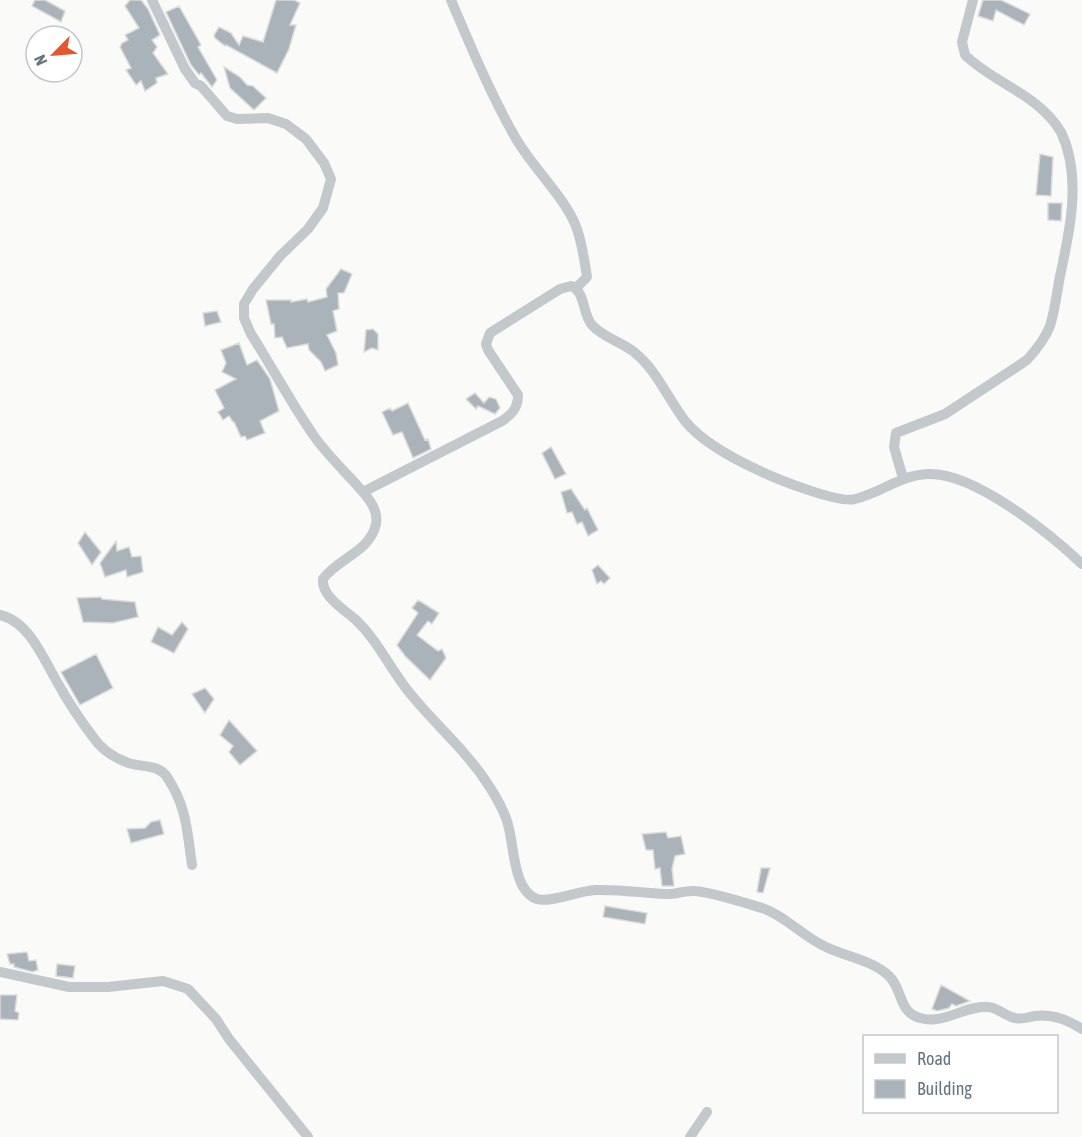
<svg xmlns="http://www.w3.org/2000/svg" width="1082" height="1137" viewBox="0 0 1082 1137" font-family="'Asap Condensed',sans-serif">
  <rect width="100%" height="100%" fill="#fafaf8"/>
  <!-- building -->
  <path fill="#aab3b9" stroke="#dcdcda" stroke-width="1.5" d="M35 0H45L65 11 61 22 32 6Z
    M130 0H141L148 9 160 35 152 40 157 47 153 53 168 74 156 78 157 83 145 91 141 81 136 85 126 70 131 68 120 47 122 43 128 40 125 35 139 28 125 6Z
    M276 0H294L300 3 290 25H296L289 49 277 73 226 45 225 46 215 38 214 35 219 27 231 33 239 45 243 36 263 42Z
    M983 0H1001L1030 14 1024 25 996 10 993 21 978 16Z
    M179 6 201 45 198 47 217 80 212 87 201 73 199 75 191 65 166 12Z
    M224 67 240 77 247 85 253 86 266 98 254 110 230 88Z
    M1040 154 1053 157 1051 196 1036 195Z
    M1048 203H1062L1061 221 1048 220Z
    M341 269 352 274 344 293H338L339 309 333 311 337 331 327 335 336 353 338 365 325 371 321 362 309 350 308 344 287 348 282 337 275 338 274 324H271L266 300H291V302L307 299 308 302 327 297 326 289Z
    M217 311 221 322 205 326 203 313Z
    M373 329 378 334V350L372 348 364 352 366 330Z
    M239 343 247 365 257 360 264 370 270 379 279 411 260 421 265 433 247 440 245 436 241 437 234 422H233L229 416 223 420 218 412 224 408 215 390 236 379 222 372 226 363 221 350Z
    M475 393 484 403 489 397 496 399 500 408 495 414 478 406 476 409 466 399Z
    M408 403 425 440 428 439 431 449 413 458 402 432 393 435 382 412 390 408 392 411Z
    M551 447 566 474 555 479 542 453Z
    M571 489 585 510 587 508 598 530 588 536 582 522 577 524 572 512 567 513 561 492Z
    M85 532 101 552 92 565 78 543Z
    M116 541 117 551 129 547 132 557 141 556 143 572 127 577 126 570 105 577 100 563Z
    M598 565 610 578 604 584 601 581 597 584 592 570Z
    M101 597 102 599 135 602 138 617 113 623 83 622 77 598Z
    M418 600 439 613 432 624 428 621 417 635 438 651 442 649 446 658 430 680 405 656 397 645 418 613 412 608Z
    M182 622 188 629 174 653 151 642 158 627 172 635Z
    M96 654 113 688 80 705 61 672Z
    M205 688 214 699 205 713 192 694Z
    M229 720 257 751 240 765 229 752 233 746 220 735Z
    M160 820 164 834 131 843 127 829 145 828 151 822Z
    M666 832 668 838 681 836 685 854 675 856 672 869 674 886H662L660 868 655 869 653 850H646L642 834Z
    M761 868H770L763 893 757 892Z
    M605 906 647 913 645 924 603 917Z
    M27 952 29 961 36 960 38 970 33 972 14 967V964H10L7 954Z
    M57 964 75 966 73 978 56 976Z
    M941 985 970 1001 956 1006 952 1004 949 1008 937 1011 932 1009Z
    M0 995H17L15 1011 19 1013 18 1020 0 1019Z"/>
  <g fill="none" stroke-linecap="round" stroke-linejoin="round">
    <!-- minor -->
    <path stroke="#c3c8cc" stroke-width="10" d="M152 0 185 69 195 83 201 86 227 116 237 119 268 118 286 124 306 139 324 163 331 179 323 208 308 229 280 256 253 289 244 304V318L251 334C272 367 291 403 314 436 326 453 342 469 356 484 366 496 379 508 376 524 370 552 338 558 323 579 321 596 345 610 356 620 375 638 385 659 400 680 418 707 448 733 469 759 483 775 498 798 506 818 515 840 511 890 537 899 550 903 578 891 595 890 620 889 641 893 665 894 675 895 685 890 695 891 712 892 745 903 762 908 786 916 803 937 826 947 847 957 872 960 889 976 903 989 898 1012 920 1018 944 1025 965 1005 988 1007 997 1007 1005 1016 1015 1018 1022 1020 1028 1017 1035 1016 1051 1014 1068 1020 1082 1029
      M451 0C471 47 490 93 515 137 532 167 562 194 575 224 582 240 584 259 587 277L576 288
      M903 478 894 447 896 433 945 414 1027 360C1036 350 1045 339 1050 326 1055 310 1057 292 1060 276 1070 231 1082 176 1061 132 1038 94 995 84 965 55L962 42 973 0
      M363 492 502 421C512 414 518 408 518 395L488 350 486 344 490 333 560 289 571 286C586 292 582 314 592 325 602 337 622 342 634 352 656 369 668 399 685 421 702 442 736 460 760 471 777 479 839 504 855 499 881 493 900 475 928 474 974 472 1049 533 1082 564
      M0 615C31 622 45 663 60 687 70 705 81 721 93 737 101 749 113 757 126 762 139 768 158 763 167 777 187 807 187 831 192 865
      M0 972 69 987H108L163 981 188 989 216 1019 229 1039 308 1137
      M690 1137 707 1112"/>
  </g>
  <!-- legend -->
  <rect x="863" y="1035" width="195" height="78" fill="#ffffff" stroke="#c1c8cd" stroke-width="1.5"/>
  <rect x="875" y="1054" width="30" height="9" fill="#c3c8cc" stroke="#c1c8cd" stroke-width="1.5"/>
  <text x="917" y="1065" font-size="18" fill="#657683">Road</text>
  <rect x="875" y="1080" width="30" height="18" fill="#aab3b9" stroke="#c1c8cd" stroke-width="1.5"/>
  <text x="917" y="1095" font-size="18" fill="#657683">Building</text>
  <!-- north arrow -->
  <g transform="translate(54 54) rotate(245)"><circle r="28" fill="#ffffff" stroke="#c1c8cd" stroke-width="1.5"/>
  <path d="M0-4.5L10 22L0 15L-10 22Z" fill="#e4572e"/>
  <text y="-9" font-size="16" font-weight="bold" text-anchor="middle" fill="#657683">N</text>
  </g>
</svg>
